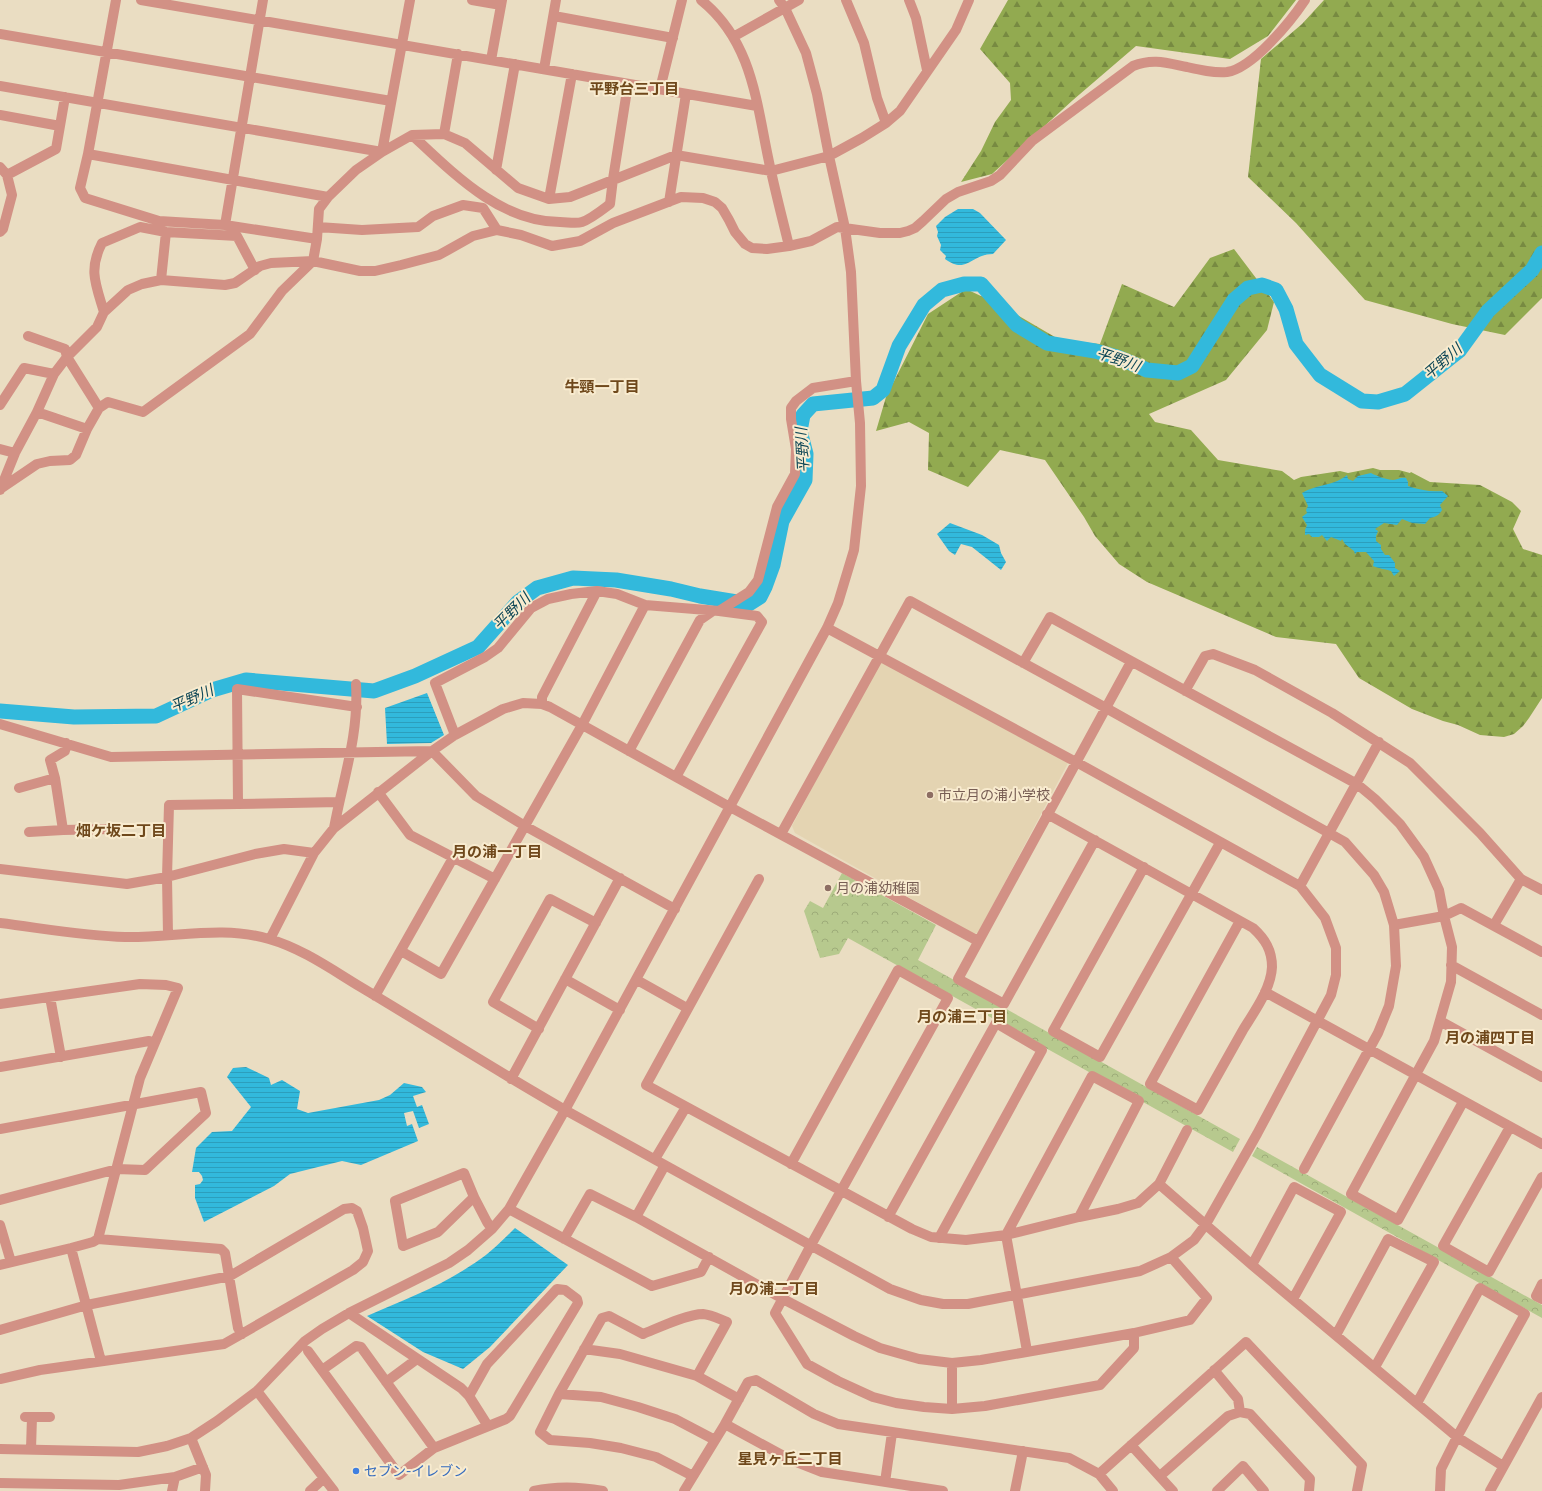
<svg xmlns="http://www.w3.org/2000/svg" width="1542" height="1491" viewBox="0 0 1542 1491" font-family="Spectral,'Noto Sans JP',serif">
  <defs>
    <pattern id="forest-firs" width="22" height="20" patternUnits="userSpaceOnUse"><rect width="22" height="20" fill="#92aa50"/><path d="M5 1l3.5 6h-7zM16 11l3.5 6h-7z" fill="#778a41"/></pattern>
    <pattern id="park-crowns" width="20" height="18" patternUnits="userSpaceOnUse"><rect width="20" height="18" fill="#b7c98e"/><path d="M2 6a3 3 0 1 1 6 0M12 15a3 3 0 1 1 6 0" fill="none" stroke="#9dac79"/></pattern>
    <pattern id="water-rules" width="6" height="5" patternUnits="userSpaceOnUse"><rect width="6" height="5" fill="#32b9dc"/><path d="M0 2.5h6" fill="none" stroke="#2c9ebc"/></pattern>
  </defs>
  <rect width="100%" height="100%" fill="#eaddc2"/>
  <!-- built -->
  <path fill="#e4d4b2" d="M884 661 1068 763 978 933 974 934 795 833 792 826 878 663Z"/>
  <!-- forest -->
  <path fill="url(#forest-firs)" d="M1008 0H1296L1268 36 1230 59 1136 46 1073 100 992 174 961 182 981 151 995 122 1011 100 1010 83 980 49Z
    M1324 0H1542V298L1505 335 1452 324 1365 300 1296 223 1248 177 1261 59 1302 24Z
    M1234 249 1274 302 1267 330 1226 380 1149 414 1155 422 1191 430 1218 460 1282 471 1294 480 1301 477 1340 471 1348 473 1373 468 1380 470H1399L1410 473 1411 472 1430 482 1480 485 1512 502 1521 511 1513 529 1523 549 1542 555V698L1529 718 1523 726 1514 734 1504 737 1480 735 1458 725 1443 721 1412 709 1359 678 1336 644 1276 637 1147 582 1119 564 1095 536 1084 517 1045 460 1000 450 968 487 928 470 929 433 909 422 876 431 886 397 928 314 966 289 1000 305 1060 340 1100 344 1122 284 1174 307 1210 258Z"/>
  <!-- park -->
  <path fill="url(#park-crowns)" d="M842 873 936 925 918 960 1240 1139 1233 1152 848 938 839 954 820 958 804 911 810 901 823 908Z
    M1257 1147 1542 1305V1318L1252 1156Z"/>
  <!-- water -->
  <path fill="url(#water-rules)" d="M958 209H973L980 213 1006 240 993 254C971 254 967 275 945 259L946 256 940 250 941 245 937 236 938 232 936 226 945 217Z
    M1371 473C1376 476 1388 480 1393 480 1398 480 1400 477 1406 478L1408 482V486C1419 490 1431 492 1442 491L1448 496 1440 505 1442 510C1439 515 1436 517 1430 518L1425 524 1412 523 1402 519 1397 525 1384 523 1375 529 1378 531 1376 536V541L1381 545V549L1385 555H1389L1395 563V568L1400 571 1394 576 1391 571C1385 569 1380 569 1373 566L1374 561 1366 552H1357L1355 554 1354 551 1345 544 1342 539 1341 541 1331 537 1327 541 1322 535 1319 537H1312L1309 534 1305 535V530L1307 525 1302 517 1307 513 1306 510 1308 506 1302 493C1317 484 1334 486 1347 475L1348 479 1353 481 1358 476Z
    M950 523 982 535 999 545 1001 553 1006 562 1001 570 972 547 961 544 955 555 949 551 937 534Z
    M427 693 444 735 431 743 387 744 385 708Z
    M246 1067 269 1078 271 1085 282 1080 300 1091 297 1109 308 1113 379 1100 390 1095 404 1083 422 1087 426 1092 413 1096 417 1107 422 1105 429 1124 419 1128 413 1111 404 1113 407 1126 412 1124 418 1141 361 1165 342 1161 290 1174 274 1186 204 1222 195 1198V1185L200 1184 203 1180 202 1176 199 1172H192L196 1148 212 1132 232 1131 251 1107 227 1077 233 1068Z
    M515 1228 568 1265 490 1347 463 1369 423 1352 367 1316C401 1301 439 1287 470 1266 487 1256 501 1242 515 1228Z"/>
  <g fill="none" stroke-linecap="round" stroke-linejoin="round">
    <!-- river -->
    <path stroke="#32b9dc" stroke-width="15" d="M0 711 74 717 156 716 212 690 246 680 374 691 415 676 478 647 518 602 537 588 573 578 616 580 671 589 700 596 749 604 760 597 765 587 773 565 782 521 805 480 806 454 800 431 803 415 813 404 873 398 883 390 899 346 924 305 942 290 964 284H981L1017 325 1047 343 1095 351 1117 357 1147 370 1178 373 1192 366 1234 300 1248 288 1262 285 1276 290 1286 309 1296 344 1320 375 1362 401 1378 402 1405 394 1459 351 1488 311 1532 270 1542 253"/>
    <!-- minor -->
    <path stroke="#d29185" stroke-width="10" d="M116 0 88 154 80 188 85 198 159 221 225 225 317 239
      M141 0 757 106
      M472 0 501 5
      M701 0C751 40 756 99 768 157 774 187 782 217 789 246
      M846 0 864 43 877 98 886 123
      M909 0 916 18 927 70
      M554 16 673 38
      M0 34 391 101
      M733 37 799 0
      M491 60 502 0
      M544 69 556 0
      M0 86 382 152 410 0
      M660 89 682 0
      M0 115 60 126 56 149 7 175 0 167
      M60 126 65 97
      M444 134 458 54
      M412 135C453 173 500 222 560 222 567 222 576 224 582 222 591 219 602 210 610 204L613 179 628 84
      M88 154 328 197
      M496 170 515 64
      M549 199 572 74
      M669 202 686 94
      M225 225 263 0
      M318 227 362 230 418 227 433 216 463 205 483 208 497 230
      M0 232 3 229 12 195 7 175
      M161 280 166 232
      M104 312C96 285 88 270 102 243L140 227 166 232 237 236 255 270
      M28 336 65 349 67 357 99 408
      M0 405 24 368 54 374
      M37 412 54 374 67 357 97 327 104 312 128 290 142 284 161 280 225 285 235 283 260 266 271 263 313 261 360 271H375L401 265 439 255 473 236 497 230 521 235 552 246 580 241 613 223 681 197 703 198 715 202 722 208 729 220 735 232 745 244 752 248 767 249 789 246 811 241 837 227 880 233H900L908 231 915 228 923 221 946 199 958 192 991 181 1000 175 1032 141 1133 66C1153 58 1167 63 1187 67 1200 70 1213 73 1227 72 1253 68 1291 21 1305 0
      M0 449 15 453
      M0 489 37 464 50 461 70 460 76 455 87 429
      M0 490 15 453 37 412 87 429 99 408 108 402 143 412 250 334 282 291 313 261 317 239 319 209 328 197 356 170 382 152 412 135 444 134 465 143 518 188 549 199 570 197 676 155 771 171 829 156 862 138 886 123 900 111 956 30 969 0
      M719 611 749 592 758 580 777 507 795 474 796 449 791 419V408L796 401 813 388 856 381
      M1023 663 1050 617 1357 784 1375 799 1400 824 1424 857 1439 890 1444 916 1452 947 1451 982 1434 1041 1351 1194 1398 1220 1463 1102
      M1185 691 1205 656 1213 654 1255 670 1332 713 1410 763 1480 833 1521 879 1542 890
      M542 704V697L597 591
      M0 724 111 757 432 751 476 796 525 826 675 909
      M455 735 435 683 485 657 498 648 531 608 548 599 571 594 597 591 617 594 645 605 719 611 757 616 762 622 676 777
      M629 751 700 620 713 611
      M19 788 55 778
      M378 792 410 835 495 879
      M339 802 238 804 237 689 357 707
      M1047 814 1253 928C1265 939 1272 950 1272 967 1271 989 1254 1012 1243 1030 1228 1057 1213 1083 1198 1110L1150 1084 1240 921
      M334 828C343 779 359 735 356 684
      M63 830 55 778 50 760 65 751 66 743
      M29 832 63 830 112 829
      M781 834 910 601 1106 708 1345 842 1374 875 1384 892 1394 925 1396 966 1389 1006 1378 1033 1304 1169
      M1095 840 1004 1004 958 979 1131 662
      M1144 867 1053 1031 1100 1057 1220 843
      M0 869 127 884 167 877 255 854 284 849 314 853
      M759 879 646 1085 912 1229 931 1237 966 1240 1006 1235 1079 1217 1118 1209 1138 1203 1159 1184 1187 1130
      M1300 886 1379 742
      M0 923C41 928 84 936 125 937 174 938 222 925 269 939 301 948 331 969 359 986 428 1027 495 1070 565 1110L890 1289 921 1300 943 1304H968L1140 1271 1171 1257 1194 1240 1206 1224 1257 1134 1331 995 1336 975V948L1325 918 1300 886 1076 762 827 628
      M1394 925 1444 916 1461 908 1542 952
      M1494 925 1521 879
      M168 935 167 877 169 805 238 804
      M270 939 314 853 334 828 432 751 455 735 503 709 523 703 542 704 550 707 730 807 978 941
      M401 951 441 974 582 725 645 605
      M1451 965 1542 1015
      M565 979 620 1010
      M637 980 687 1008
      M1265 992 1542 1144
      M375 996 453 858
      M50 997 61 1057
      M0 1004 140 984 166 985 178 988 140 1078 98 1239
      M1440 1021 1542 1077
      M539 1029 493 1002 550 899 596 923
      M0 1067 149 1041 154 1043
      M511 1079 620 878
      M1510 1127 1443 1246 1489 1272 1542 1177
      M0 1129 201 1092 206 1113 145 1170 117 1169 0 1200
      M655 1159 686 1107
      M791 1164 898 970 948 998 811 1245 775 1313 807 1364 838 1381 873 1397 896 1403 924 1407 952 1409 985 1406 1100 1385 1134 1348V1333
      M1159 1184 1252 1265 1457 1437 1503 1466
      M474 1197 464 1173 395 1201 403 1246 438 1232 474 1197 487 1222 492 1229
      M509 1209 652 1286 701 1272 709 1257
      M636 1217 665 1165
      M888 1217 996 1023 1042 1050 939 1238
      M0 1225 11 1262
      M564 1239 590 1194 636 1217 783 1299 854 1336 880 1348 919 1359 952 1363 981 1360 1134 1333 1190 1320 1207 1298 1171 1257
      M71 1248 101 1361
      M0 1265 71 1248 93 1242 98 1239 221 1249 225 1253 238 1328 242 1334
      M1252 1265 1294 1187 1341 1212 1293 1299
      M1542 1284 1536 1296 1542 1299
      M349 1313 461 1388 469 1396 488 1426
      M0 1330 87 1305 230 1276 344 1209 352 1208 357 1211 363 1228 368 1251 363 1262 353 1270 224 1344 40 1370 0 1379
      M1336 1335 1388 1239 1434 1262 1375 1367
      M584 1349 620 1354 697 1376 739 1399
      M308 1351 399 1475 434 1448 506 1419 510 1416 578 1303 577 1299 565 1290 557 1289 487 1364 469 1396
      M1027 1351 1006 1235 1092 1076 1139 1101 1079 1217
      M322 1370 356 1346 361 1347 434 1448
      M1214 1370 1238 1399 1240 1412
      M386 1382 417 1359
      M257 1391 334 1491
      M559 1394 601 1397 638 1407 675 1419 715 1440
      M1417 1403 1480 1288 1525 1314 1457 1437 1441 1469 1440 1491
      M952 1409V1363
      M25 1417H50
      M725 1424 789 1459 822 1472 943 1491
      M191 1438 206 1475 205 1491
      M1131 1445 1173 1491
      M0 1449 138 1452 167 1446 191 1438 217 1421 257 1391 305 1341 322 1329 349 1313 449 1263 468 1250 492 1229 509 1209 565 1110 827 628 838 603 854 550 861 486 860 423 856 381 851 272 845 228 829 156 817 94 806 53 785 8 779 0
      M31 1449 32 1417
      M1099 1474 1246 1342 1362 1465 1357 1491
      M693 1476 656 1457 621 1448 590 1443 550 1440 540 1432 559 1394 602 1318 609 1316 643 1334C658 1328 687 1314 703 1314 712 1315 719 1319 727 1322L697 1376
      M1160 1476 1228 1416 1240 1412 1250 1414 1310 1479 1309 1491
      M885 1482 892 1433
      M0 1483 119 1485 175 1477 203 1467
      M172 1491 175 1477
      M310 1491 324 1478
      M534 1491C556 1486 581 1487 603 1491
      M684 1491 725 1424 748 1382 756 1380 814 1414 838 1424 1069 1458 1099 1474 1113 1491
      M1015 1491 1023 1451
      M1217 1491 1243 1466 1264 1491
      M1490 1491 1542 1397"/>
  </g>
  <!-- markers -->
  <g fill="#8d6e63" stroke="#f8ebcf" stroke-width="1.5">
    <circle cx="930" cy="795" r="4"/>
    <circle cx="828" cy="888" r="4"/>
  </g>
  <circle fill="#3f7fe0" stroke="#f8ebcf" stroke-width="1.5" cx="356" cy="1471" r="4"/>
  <g text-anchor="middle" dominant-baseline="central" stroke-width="4" stroke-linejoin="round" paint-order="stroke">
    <!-- education labels -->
    <g font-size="14" fill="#785e54" stroke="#f8ebcf" text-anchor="start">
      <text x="938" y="795">市立月の浦小学校</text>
      <text x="836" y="888">月の浦幼稚園</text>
    </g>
    <!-- shop labels -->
    <g font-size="14" fill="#366cbe" stroke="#f8ebcf" text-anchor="start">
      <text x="364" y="1471">セブン-イレブン</text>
    </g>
    <!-- neighbourhood labels -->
    <g font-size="15" font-weight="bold" fill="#6f481b" stroke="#f8ebcf">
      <text x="634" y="89">平野台三丁目</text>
      <text x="602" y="387">牛頸一丁目</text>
      <text x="121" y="831">畑ケ坂二丁目</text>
      <text x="497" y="852">月の浦一丁目</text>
      <text x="962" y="1017">月の浦三丁目</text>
      <text x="1490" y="1038">月の浦四丁目</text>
      <text x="774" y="1289">月の浦二丁目</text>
      <text x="790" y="1459">星見ヶ丘二丁目</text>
    </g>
    <!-- water labels -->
    <g font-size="15" font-style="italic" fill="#104857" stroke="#f8ebcf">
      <text transform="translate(1118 360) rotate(19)">平野川</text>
      <text transform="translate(1443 362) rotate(-41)">平野川</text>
      <text transform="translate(803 450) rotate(-93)">平野川</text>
      <text transform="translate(512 612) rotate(-45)">平野川</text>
      <text transform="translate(192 699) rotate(-24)">平野川</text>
    </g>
  </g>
</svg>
